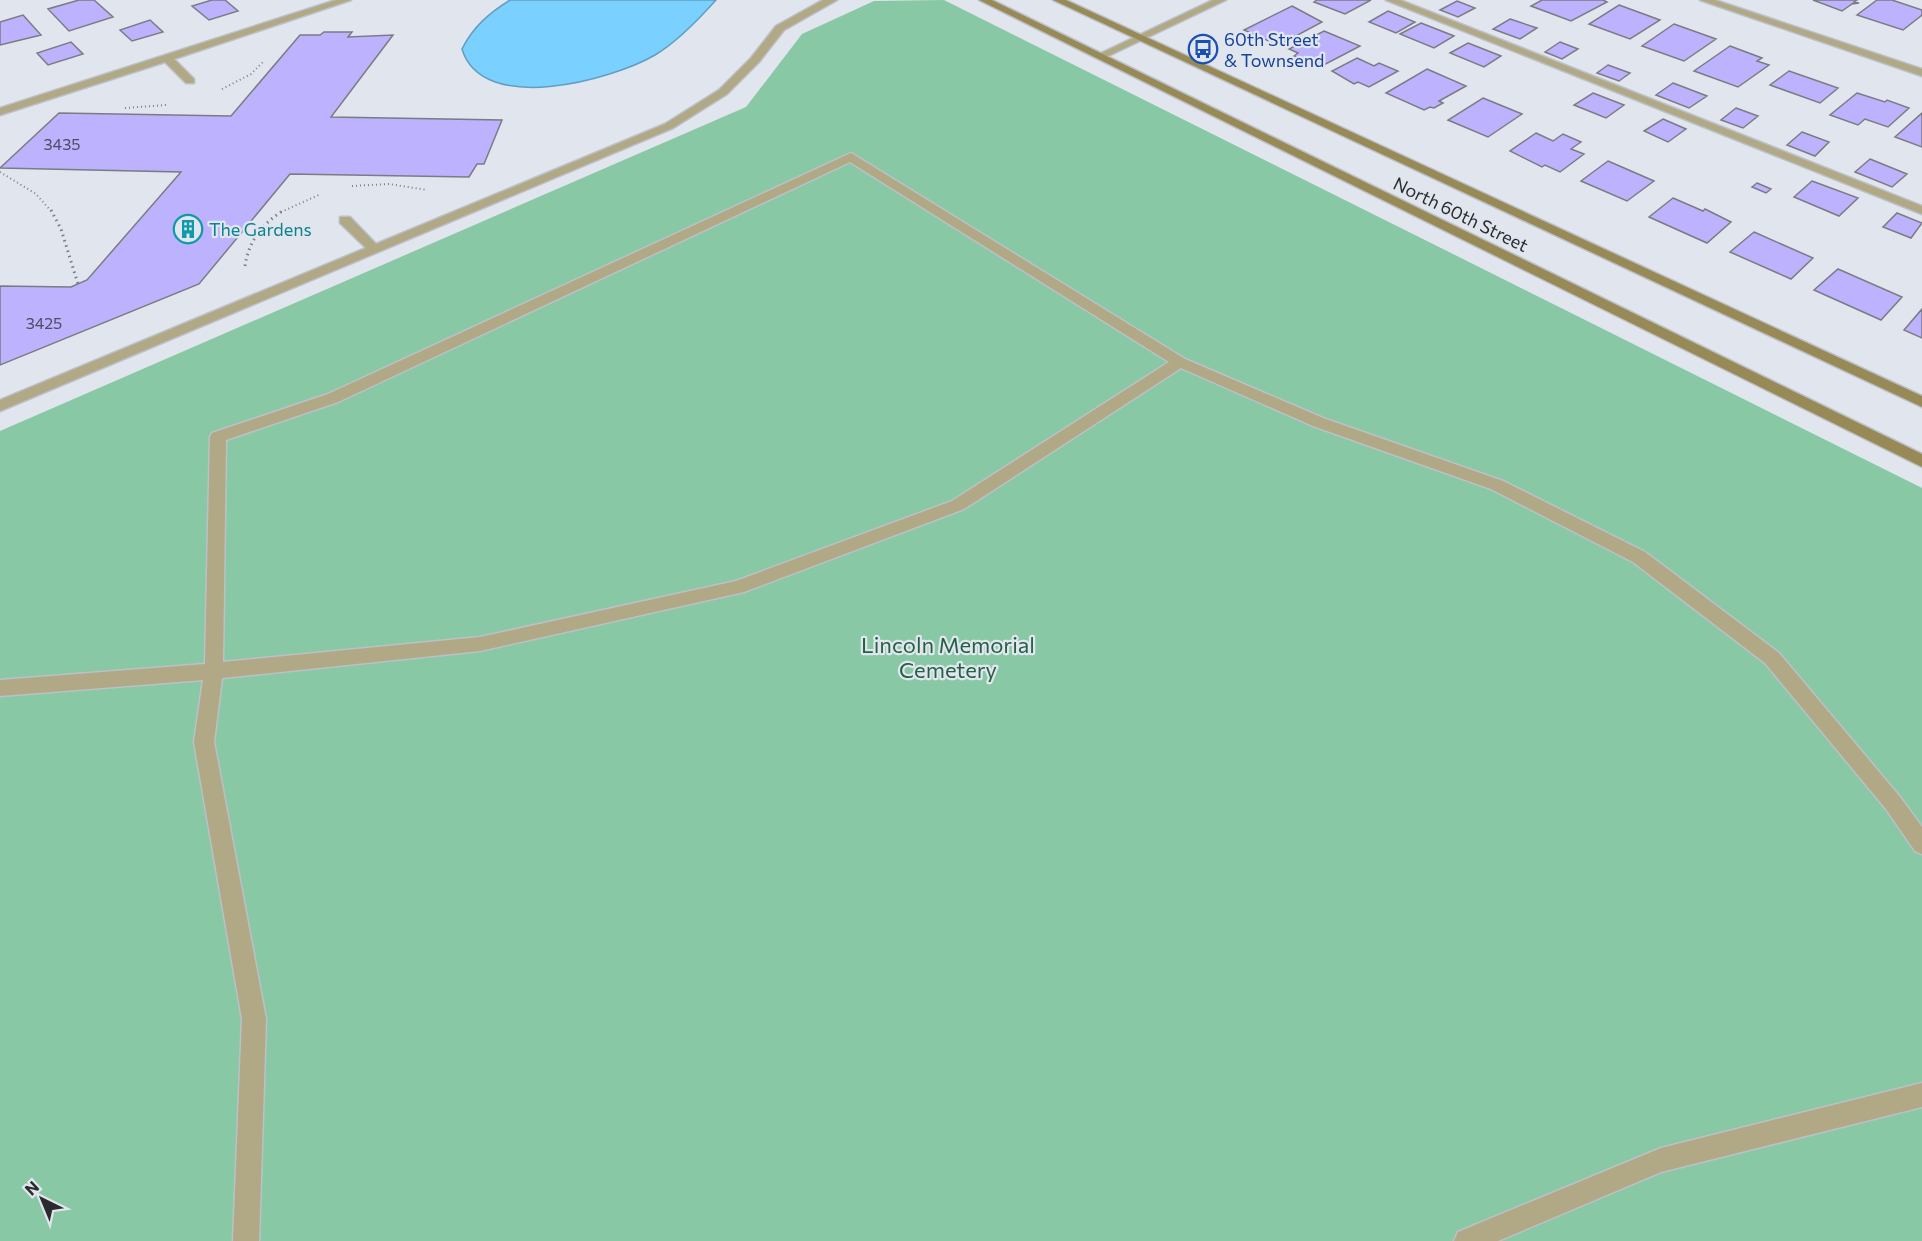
<svg xmlns="http://www.w3.org/2000/svg" width="1922" height="1241" viewBox="0 0 1922 1241" font-family="Commissioner,sans-serif">
  <rect width="100%" height="100%" fill="#e1e5ee"/>
  <!-- green -->
  <path fill="#88c8a4" d="M944 0 1922 488V1241H0V431L746 107 802 34 874 1Z"/>
  <!-- water -->
  <path fill="#7ad0ff" stroke="#629ec0" stroke-width="1.5" d="M510 0H716C699 19 677 42 655 55 612 80 482 116 462 49 473 27 489 13 510 0Z"/>
  <!-- building -->
  <path fill="#bdb2fe" stroke="#7c7b84" stroke-width="1.5" d="M79 0H94L113 17 69 31 48 9Z
    M212 0H225L238 11 209 20 192 6Z
    M1317 0H1371L1345 14 1314 2Z
    M1542 0H1603L1607 2 1571 21 1531 6Z
    M1813 0H1857L1854 2 1859 3 1852 4 1842 11Z
    M1877 0H1892L1922 10V15L1903 30 1857 15Z
    M1457 1 1475 8 1458 17 1440 10Z
    M1619 5 1660 20 1630 39 1589 24Z
    M1292 6 1322 22 1283 43 1278 40 1273 43 1244 30Z
    M1388 11 1415 22 1396 33 1369 22Z
    M23 15 41 35 0 45V22Z
    M1510 19 1537 28 1520 39 1493 29Z
    M150 20 163 32 132 41 120 30Z
    M1421 23 1454 36 1434 48 1400 34Z
    M1674 24 1716 39 1684 61 1642 46Z
    M1324 31 1360 46 1320 67 1294 56 1298 53 1289 49Z
    M324 32H352L348 37 393 35 331 117 502 120 484 164H477L469 177 290 174 199 284 0 365V286L71 287 87 280 181 172 0 168 59 113 231 116 300 35H320Z
    M71 42 83 54 48 65 37 53Z
    M1560 42 1578 49 1562 59 1545 52Z
    M1468 43 1501 56 1484 67 1450 53Z
    M1730 46 1762 58 1757 61 1769 65 1738 87 1694 71Z
    M1357 58 1374 66 1379 63 1398 71 1369 87 1358 82 1354 84 1332 71Z
    M1608 65 1630 73 1619 81 1597 73Z
    M1427 69 1466 86 1439 101 1443 103 1434 108 1430 107 1424 110 1386 93Z
    M1789 71 1838 88 1820 103 1770 85Z
    M1673 83 1707 96 1689 108 1656 95Z
    M1593 93 1624 105 1606 118 1574 105Z
    M1857 93 1885 102 1887 100 1909 108 1888 127 1865 119 1858 125 1830 115Z
    M1483 98 1522 114 1488 137 1448 120Z
    M1736 108 1758 116 1743 128 1721 120Z
    M1922 113V147L1895 137Z
    M1663 119 1686 129 1668 142 1644 131Z
    M1802 132 1829 142 1815 156 1787 145Z
    M1536 133 1553 141 1563 134 1581 142 1571 149 1584 154 1560 172 1545 165 1542 167 1510 151Z
    M1870 159 1907 174 1892 187 1855 172Z
    M1608 161 1654 181 1627 201 1581 181Z
    M1812 181 1858 198 1839 216 1794 197Z
    M1757 183 1771 189 1766 193 1752 187Z
    M1673 198 1703 211 1705 209 1731 222 1707 243 1649 217Z
    M1897 213 1922 223 1911 238 1883 227Z
    M1754 232 1813 258 1791 279 1730 252Z
    M1838 269 1902 297 1881 320 1814 290Z
    M1922 309V338L1904 330Z"/>
  <g fill="none" stroke-linecap="round" stroke-linejoin="round">
    <!-- lane casing -->
    <g stroke="#bcc0c8" stroke-width="3">
      <path id="lane" d="M336 0H351L174 59 194 79V83H186L165 62 0 115V108Z
        M823 0H837L784 30 759 62 727 94 673 128 0 411V400L366 248 340 223V217H350L376 244 665 124 719 90 751 58 776 26Z
        M1386 0H1400L1922 206V214Z
        M851 153 1185 359 1323 418 1503 481 1645 552 1779 653 1900 797 1922 827V854L1915 851 1886 809 1765 663 1633 562 1491 489 1313 426 1181 368 964 509 744 592 480 651 222 678 214 742 266 1019 259 1241H233L242 1019 194 742 203 680 0 696V680L205 664 210 437 212 433 328 394ZM850 162 1169 362 952 501 736 581 480 637 223 662 226 440 338 402Z
        M1922 1083V1107L1661 1172 1498 1241H1454L1458 1232 1661 1148Z"/>
    </g>
    <!-- street casing -->
    <g stroke="#bcc0c8" stroke-width="3">
      <path id="street" d="M1213 0H1226L1104 58 1095 56Z
        M1700 0H1715L1922 69V76Z"/>
    </g>
    <!-- secondary casing -->
    <g stroke="#bcc0c8" stroke-width="3">
      <path id="secondary" d="M979 0H992L1922 454V467Z
        M1053 0H1066L1922 396V407Z"/>
    </g>
    <!-- path-far1 -->
    <path stroke="#7d8086" stroke-width="2" stroke-dasharray="1 3" stroke-linecap="butt" d="M222 89 251 74 263 62
      M125 108 166 105
      M0 172 36 194 52 212
      M352 186 389 184 427 190
      M281 212 321 194"/>
    <!-- path -->
    <path stroke="#7d8086" stroke-width="3" stroke-dasharray="1.5 4" stroke-linecap="butt" d="M51 210 61 229 78 284
      M245 266C249 240 262 224 284 210"/>
    <!-- lane -->
    <use href="#lane" fill="#b1a886" fill-rule="evenodd"/>
    <!-- street -->
    <use href="#street" fill="#b1a886" fill-rule="evenodd"/>
    <!-- secondary -->
    <use href="#secondary" fill="#988a56" fill-rule="evenodd"/>
  </g>
  <!-- icons -->
  <defs>
    <g id="bus-ring" transform="scale(1.5)"><circle r="9.5" fill="#e1e5ee" stroke="#1a4fb4" stroke-width="1.5"/><path d="M-5-6H5V4H4V6H2V4H-2V6H-4V4H-5ZM-3.5-4V0h7V-4ZM-3.5 1.2v1.5H-2V1.2ZM2 1.2v1.5H3.5V1.2Z" fill="#1a4fb4"/></g>
    <g id="building-ring" transform="scale(1.5)"><circle r="9.5" fill="#e1e5ee" stroke="#0f9aa8" stroke-width="1.5"/><path d="M-4-6H4V6H1V3H-1V6H-4ZM-2.5-4.3h1.7v1.8h-1.7ZM.8-4.3h1.7v1.8H.8ZM-2.5-1h1.7V.8h-1.7ZM.8-1h1.7V.8H.8Z" fill="#0f9aa8"/></g>
  </defs>
  <g fill-rule="evenodd">
    <use href="#bus-ring" x="1203" y="49"/>
    <use href="#building-ring" x="188" y="229"/>
  </g>
  <g text-anchor="middle" dominant-baseline="central" stroke-width="4.5" stroke-linejoin="round" paint-order="stroke">
    <!-- far-number labels -->
    <g font-size="16" fill="#4e4d62">
      <text x="62" y="143">3435</text>
      <text x="44" y="322">3425</text>
    </g>
    <!-- far-transit labels -->
    <g font-size="18" fill="#164399" stroke="#e1e5ee" text-anchor="start">
      <text x="1224" y="39">60th Street<tspan x="1224" dy="21">&amp; Townsend</tspan></text>
    </g>
    <!-- far-street labels -->
    <g font-size="18" fill="#292b2e" stroke="#e1e5ee">
      <text transform="translate(1461 214) rotate(26)">North 60th Street</text>
    </g>
    <!-- far-culture labels -->
    <g font-size="18" fill="#0d838f" stroke="#e1e5ee" text-anchor="start">
      <text x="209" y="229">The Gardens</text>
    </g>
    <!-- park labels -->
    <g font-size="22" fill="#236143" stroke="#e1e5ee">
      <text x="948" y="644">Lincoln Memorial<tspan x="948" dy="25">Cemetery</tspan></text>
    </g>
  </g>
  <!-- north arrow -->
  <g transform="translate(42 1199) rotate(317)" stroke="#e1e5ee" stroke-width="4.5" paint-order="stroke">
  <path d="M0-4.5L10 22L0 15L-10 22Z" fill="#292b2e"/>
  <text y="-9" font-size="16" font-weight="bold" text-anchor="middle" fill="#292b2e">N</text>
  </g>
</svg>
